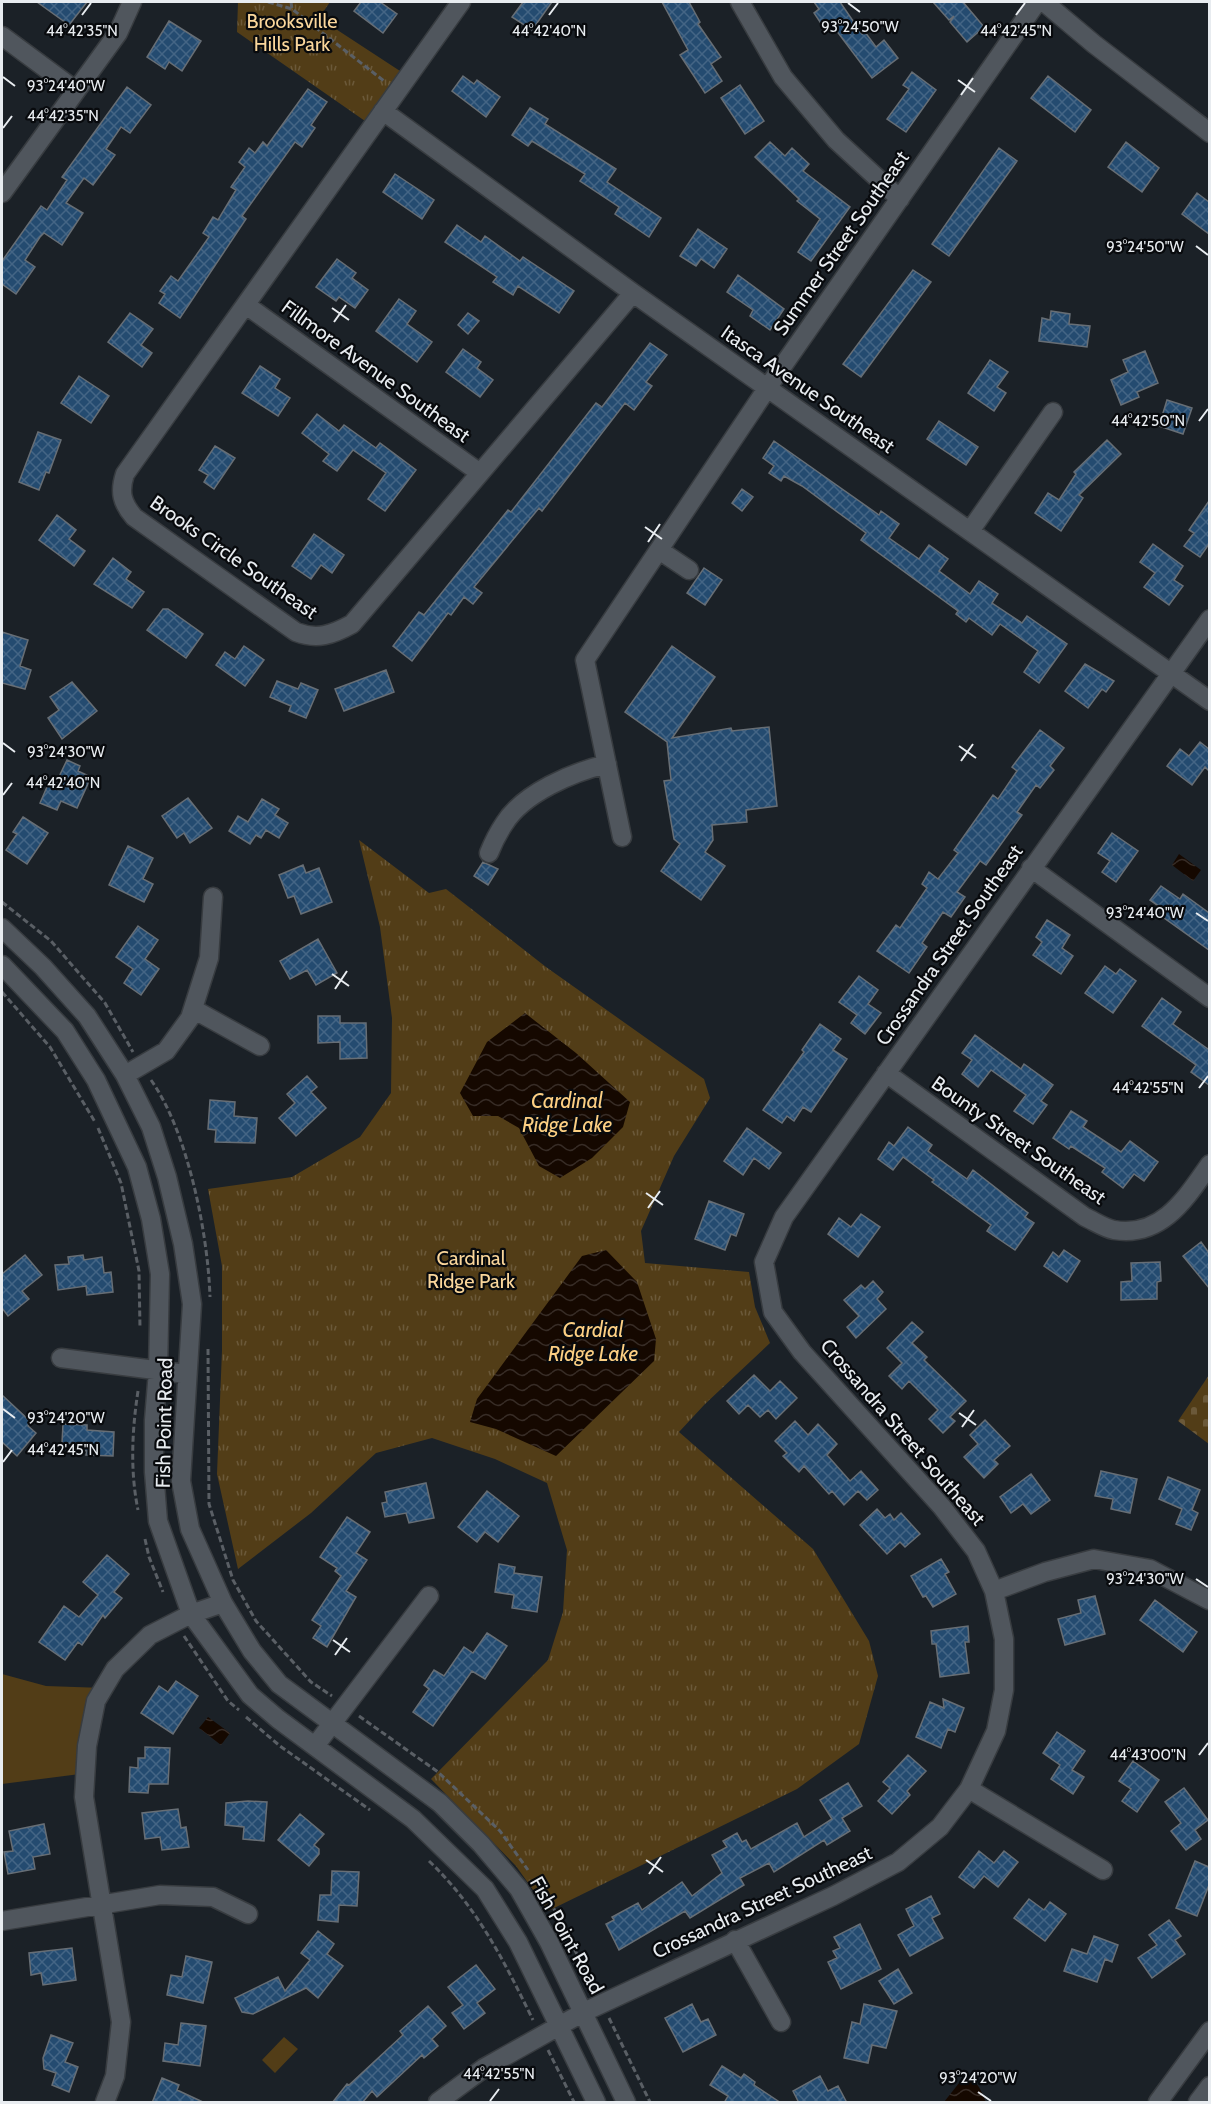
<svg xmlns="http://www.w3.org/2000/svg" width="1211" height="2104" viewBox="0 0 1211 2104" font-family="Cabin,sans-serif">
  <defs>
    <pattern id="cemetery-stones" width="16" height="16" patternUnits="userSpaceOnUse" patternTransform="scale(1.5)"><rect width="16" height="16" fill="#523d17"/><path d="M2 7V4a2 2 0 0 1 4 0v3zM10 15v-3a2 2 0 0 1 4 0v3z" fill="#6b5939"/></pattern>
    <pattern id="park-tufts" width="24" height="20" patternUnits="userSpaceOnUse" patternTransform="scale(1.5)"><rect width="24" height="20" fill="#523d17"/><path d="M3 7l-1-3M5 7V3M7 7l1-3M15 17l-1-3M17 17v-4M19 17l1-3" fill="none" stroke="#6b5939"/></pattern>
    <pattern id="water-waves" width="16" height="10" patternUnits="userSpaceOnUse" patternTransform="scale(1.5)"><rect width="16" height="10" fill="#150800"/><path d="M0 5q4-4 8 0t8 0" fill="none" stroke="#372c26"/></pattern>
    <pattern id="building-cross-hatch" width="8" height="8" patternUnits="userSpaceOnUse" patternTransform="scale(1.5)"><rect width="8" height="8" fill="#244b70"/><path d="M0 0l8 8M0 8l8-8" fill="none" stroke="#446585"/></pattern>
  </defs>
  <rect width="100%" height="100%" fill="#1b2127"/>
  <!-- green -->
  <path fill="#523d17" d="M2 1674 46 1686 104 1688 80 1774 2 1784Z
    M284 2037 298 2049 275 2073 262 2060Z"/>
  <!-- cemetery -->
  <path fill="url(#cemetery-stones)" d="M1209 1375 1210 1444H1209L1178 1421Z"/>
  <!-- park -->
  <path fill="url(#park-tufts)" d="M238 2H330L319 18 400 71 365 121 237 32Z
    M359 840 429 893 446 889 546 967 704 1079 710 1098 674 1156 641 1231 645 1263 749 1272 755 1307 770 1343 705 1404 679 1432 813 1549 869 1641 878 1676 859 1744 797 1789 548 1911 516 1866 431 1779 548 1660 563 1612 567 1550 547 1483 495 1459 432 1438 376 1453 311 1513 238 1569 217 1474 222 1351V1266L208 1189 292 1177 360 1137 391 1093 392 1018 380 927Z"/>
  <!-- water -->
  <path fill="url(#water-waves)" d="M1179 854 1201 870 1193 881 1172 865Z
    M525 1013 576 1053 630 1102 623 1127 592 1158 560 1178 539 1166 519 1128 498 1116H473L460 1093 487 1042Z
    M606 1250 637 1282 656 1339 654 1361 556 1456 496 1429 470 1422 477 1399 582 1256Z
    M208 1717 230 1733 221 1745 199 1728Z
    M963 2078C977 2077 981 2091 986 2102H944Z"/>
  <!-- building -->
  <path fill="url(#building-cross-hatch)" stroke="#676e75" stroke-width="1.5" d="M37 2H87L69 25Z
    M361 2H380L397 14 383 33 354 11Z
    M523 2H552L532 30 512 17Z
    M662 2H689L700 22 698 24 721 57 711 64 722 81 705 93 680 55 688 50Z
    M814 2H840L862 34 865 32 876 47 884 40 898 58 872 78 833 26 826 31 814 13 819 9Z
    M933 2H963L984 27 967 42 950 22 954 16 949 20Z
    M169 21 201 41 182 71 169 62 165 69 147 57Z
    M912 72 936 90 906 132 887 119 909 89 903 85Z
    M463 76 474 84 477 80 500 97 486 117 452 91Z
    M1048 76 1091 110 1075 132 1031 98Z
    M740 85 764 121 745 134 721 98Z
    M127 87 151 105 130 133 121 127 106 149 115 155 93 185 84 178 66 203 83 213 62 245 44 233 40 237 25 260 35 267 16 294 2 284V261L41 206 47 210 67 180 62 177Z
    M308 89 327 102 311 125 315 128 302 147 295 142 242 216 246 219 180 318 159 303 165 294 160 291 171 276 178 281 209 237 203 233 213 217 218 220 236 190 231 187 245 167 239 162 249 148 255 153 263 142 267 146Z
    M530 108 548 119 545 124 616 169 607 182 661 218 649 237 615 214 619 207 580 181 585 174 532 141 528 146 512 135Z
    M770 142 785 156 792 148 809 164 803 171 850 207 811 261 798 252 820 219 797 201 799 199 755 157Z
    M1126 142 1159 168 1142 192 1108 167Z
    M999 148 1017 161 949 256 932 244Z
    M395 174 434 200 422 219 383 192Z
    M1197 193 1209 202V234L1182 214Z
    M457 225 481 242 485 236 520 261 523 257 574 291 559 313 518 286 513 295 493 282 497 277 445 242Z
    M698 229 727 249 714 268 701 259 696 266 680 256Z
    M337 259 356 273 352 278 368 290 355 308 339 297 336 301 316 287Z
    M913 270 931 282 861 377 843 364Z
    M738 275 784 309 770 330 750 316 753 310 727 292Z
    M399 299 416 311 407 324 432 342 417 362 376 331Z
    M1051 311 1070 314 1069 324 1090 326 1087 347 1039 341 1042 318 1050 320Z
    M130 313 153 329 141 345 152 353 142 367 108 342Z
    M468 313 479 321 468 334 458 325Z
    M650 343 667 355 646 382 652 386 634 410 625 403 542 511 539 508 474 587 482 593 473 604 464 597 451 615 448 613 412 661 393 646 419 612 424 615 508 510 511 512 596 403 602 407Z
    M463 349 481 362 477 368 493 380 480 397 446 372Z
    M1145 351 1158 383 1137 392 1139 397 1121 405 1111 380 1128 372 1123 360Z
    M990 360 1008 372 997 387 1006 393 994 411 968 393Z
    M260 366 280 379 275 388 290 398 278 416 242 393Z
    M79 376 109 396 91 423 61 403Z
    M1167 400 1192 408 1183 434 1159 426Z
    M317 414 339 431 344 425 376 448 380 443 416 470 385 511 368 499 386 473 353 450 337 471 323 461 329 454 302 433Z
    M939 421 978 447 966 465 927 439Z
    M38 432 61 440 49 473 46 472 39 490 19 482Z
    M1107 440 1121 454 1079 495 1083 498 1061 531 1035 513 1048 493 1059 500 1076 474 1074 472Z
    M774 441 879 515 881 511 899 524 889 538 919 559 929 545 948 559 939 571 970 594 979 581 998 594 992 603 1022 623 1027 616 1067 644 1039 683 1024 672 1038 651 1000 624 992 635 969 618 966 622 956 614 958 611 861 540 866 533 802 486 784 476 781 481 769 473 774 466 763 458Z
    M215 446 235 458 214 489 204 482 208 475 199 470Z
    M742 489 753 497 742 511 732 503Z
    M1209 501V544L1200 557 1184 546 1194 533 1189 530Z
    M57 515 76 530 69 539 85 551 74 566 39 540Z
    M314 534 344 555 332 573 321 565 311 579 292 566Z
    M1153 544 1183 566 1174 580 1183 586 1169 605 1144 587 1155 573 1140 562Z
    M113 558 131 572 126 579 144 592 132 608 94 584Z
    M704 568 722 580 705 605 687 593Z
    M163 609H168L203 634 186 658 147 630Z
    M2 632 28 640 20 666 31 670 25 689 2 683Z
    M244 646 264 660 245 686 216 665 225 652 235 659Z
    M672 646 715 677 672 738 731 728 732 731 769 727 777 806 746 810 747 822 712 825 713 840 705 852 725 866 701 900 661 871 680 844 674 839 664 781 671 780 667 742 625 712Z
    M1085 664 1114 681 1106 692 1102 689 1088 708 1065 691Z
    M386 670 394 692 344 711 335 689Z
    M277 681 298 689 301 683 318 690 306 718 289 711 291 706 270 697Z
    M72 682 97 711 62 739 48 718 59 710 50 697Z
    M1040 730 1064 748 1050 766 1054 770 1040 788 1036 785 1017 812 1022 815 986 865 980 861 957 892 965 897 951 917 943 912 922 943 927 947 909 973 877 951 896 925 900 928 927 888 922 884 929 872 938 879 958 853 954 850 993 795 998 799 1017 771 1012 767Z
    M1200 742 1209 749V771L1205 767 1192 785 1167 766 1180 749 1189 756Z
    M67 760 80 766 78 771 91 777 77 808 61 801 57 810 40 803 50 780 56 783Z
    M188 798 212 828 190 843 184 833 177 838 162 816Z
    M262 799 279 809 275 815 288 823 279 838 266 830 261 838 256 835 250 844 229 831 238 816 248 822Z
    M23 817 48 833 27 864 6 850 17 834 13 832Z
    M1112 833 1138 851 1116 882 1102 872 1110 861 1098 853Z
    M128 846 153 858 143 879 153 884 144 902 109 885Z
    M483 862 498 869 488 885 474 876Z
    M303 865 306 873 319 868 332 902 301 914 294 896 288 898 279 875Z
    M1161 886 1180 899 1183 894 1209 913V950L1160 915 1164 910 1150 900Z
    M1047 920 1070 935 1062 948 1073 956 1061 974 1033 955 1042 942 1036 937Z
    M138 926 158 940 145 959 159 969 141 995 124 983 133 969 116 957Z
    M318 939 337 973 316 985 307 970 290 979 280 961Z
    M1105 966 1116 974 1120 969 1136 981 1113 1013 1085 993Z
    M859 976 878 990 868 1004 881 1013 865 1034 851 1023 857 1015 839 1002Z
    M1162 998 1181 1012 1173 1024 1208 1049 1209 1047V1085L1191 1072 1196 1065 1142 1026Z
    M318 1016H340V1023H366L367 1058 340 1059V1042L318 1043Z
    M820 1024 841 1039 833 1050 847 1059 811 1112 803 1107 794 1121 787 1116 782 1123 763 1110 804 1052 802 1050Z
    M975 1035 1021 1069 1024 1064 1053 1085 1041 1101 1047 1105 1033 1124 1014 1111 1026 1095 991 1070 978 1087 962 1074 972 1060 962 1053Z
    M307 1076 317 1087 311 1092 326 1108 296 1136 279 1118 295 1103 287 1094Z
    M210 1100 235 1102 234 1116 257 1118 255 1143 215 1142 216 1130 208 1129Z
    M1071 1111 1087 1121 1083 1127 1121 1152 1130 1141 1158 1162 1144 1181 1134 1174 1123 1188 1102 1172 1105 1168 1071 1146 1069 1149 1053 1138Z
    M908 1127 932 1145 928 1151 967 1179 973 1170 1028 1213 1025 1217 1034 1223 1015 1250 987 1231 991 1225 932 1182 934 1180 903 1157 893 1170 878 1159 889 1142 894 1146Z
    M747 1128 781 1153 769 1169 754 1158 743 1175 724 1161Z
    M709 1201 744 1214 736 1236 731 1234 725 1250 695 1239Z
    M861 1214 880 1227 858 1257 828 1234 839 1218 851 1227Z
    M1201 1242 1209 1253V1288L1183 1256Z
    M1064 1250 1080 1261 1067 1282 1044 1266 1053 1252 1059 1257Z
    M25 1255 42 1275 22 1291 29 1299 8 1316 2 1308V1274Z
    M83 1255 84 1260 102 1257 104 1273 111 1272 113 1292 87 1295 86 1286 58 1290 55 1265 69 1264 68 1257Z
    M1160 1262 1161 1281 1157 1282V1299L1121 1300V1282L1132 1281 1131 1263Z
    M873 1281 883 1292 877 1299 886 1309 856 1338 847 1327 859 1316 844 1300 861 1285 865 1289Z
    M912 1322 923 1332 912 1343 927 1357 924 1360 966 1401 950 1417 955 1421 943 1433 929 1419 938 1410 909 1381 902 1389 889 1376 902 1363 887 1348Z
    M754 1375 770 1391 780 1381 797 1398 776 1419 768 1410 760 1417 748 1405 739 1414 727 1401Z
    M2 1395 31 1422 28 1426 36 1433 17 1456 2 1442Z
    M985 1420 1010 1446 994 1460 998 1464 984 1478 964 1457 978 1444 970 1435Z
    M795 1421 808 1435 818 1424 837 1444 827 1455 850 1481 861 1471 878 1490 867 1500 858 1491 844 1505 832 1491 829 1494 804 1466 799 1472 783 1456 787 1453 775 1441Z
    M63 1424 87 1425V1430L114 1432 113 1456 86 1455 87 1451 79 1450 80 1444 62 1443Z
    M1101 1471 1137 1479 1130 1513 1111 1509 1113 1499 1095 1496Z
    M1031 1474 1050 1500 1031 1514 1023 1504 1011 1513 1000 1497Z
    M1168 1477 1200 1490 1192 1510 1198 1513 1191 1530 1176 1524 1182 1509 1159 1499Z
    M426 1483 434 1518 409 1523 406 1513 385 1517 382 1503 387 1502 385 1492Z
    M487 1491 519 1516 498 1542 485 1532 477 1542 458 1527Z
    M877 1509 885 1518 890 1514 894 1520 901 1513 920 1534 905 1547 900 1542 887 1554 860 1525Z
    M347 1517 370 1532 356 1553 367 1560 346 1591 356 1597 327 1647 313 1638 321 1626 312 1620 341 1576 335 1571 337 1568 320 1557Z
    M107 1555 129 1574 114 1592 122 1598 105 1618 103 1615 82 1645 78 1642 65 1660 39 1642 64 1606 79 1617 98 1595 83 1582Z
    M941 1559 949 1572 945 1574 956 1594 933 1607 926 1596 923 1597 911 1576Z
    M499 1564 515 1567 514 1573 542 1577 537 1612 512 1608 514 1595 495 1592Z
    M1095 1596 1105 1634 1065 1645 1058 1619 1081 1613 1078 1600Z
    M1155 1600 1197 1632 1183 1652 1140 1620Z
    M968 1626 969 1642H965L969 1673 940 1677 936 1644H932L931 1631Z
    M487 1633 507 1646 485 1679 472 1671 433 1726 413 1712 429 1689 424 1685 434 1670 444 1676 464 1647 473 1653Z
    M176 1681 198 1696 173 1734 141 1713 159 1686 168 1692Z
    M943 1699 964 1708 955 1732 948 1729 941 1748 916 1737 930 1702 944 1708Z
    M1057 1732 1085 1751 1072 1770 1084 1777 1073 1794 1051 1779 1060 1765 1043 1753Z
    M145 1747 170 1748 168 1784H149L148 1793 129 1792 130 1767 138 1768V1758H145Z
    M908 1755 926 1771 907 1791 910 1795 892 1814 878 1801 890 1788 883 1782Z
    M1133 1761 1159 1780 1137 1812 1122 1801 1131 1789 1119 1781Z
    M848 1783 862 1806 842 1818 850 1831 827 1845 824 1840 774 1872 769 1863 740 1878 744 1885 690 1918 685 1911 619 1950 606 1924 614 1920 612 1917 638 1903 642 1910 682 1882 692 1896 722 1873 712 1855 727 1847 723 1841 737 1833 742 1842 746 1840 751 1849 797 1823 804 1837 832 1819 820 1800Z
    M1184 1788 1208 1820 1195 1830 1201 1839 1186 1850 1171 1831 1181 1823 1165 1802Z
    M248 1801 267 1802 264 1841 243 1839 244 1827 225 1825 226 1803Z
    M178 1809 181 1828 186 1827 189 1847 162 1850 160 1837 145 1839 142 1813Z
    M300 1814 324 1834 314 1845 319 1849V1854L309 1866 278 1840Z
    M44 1824 50 1854 33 1857 35 1869 8 1874 4 1852 13 1851 9 1831Z
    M979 1851 994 1863 1004 1851 1018 1862 998 1887 984 1876 974 1888 959 1877Z
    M1195 1861 1209 1867V1885L1197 1916 1176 1908Z
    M332 1871 359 1872 357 1906 339 1905 338 1922 318 1920 320 1895H331Z
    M931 1896 940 1914 932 1918 943 1938 910 1956 898 1935 914 1926 906 1909Z
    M1029 1899 1044 1910 1050 1902 1066 1914 1045 1941 1014 1918Z
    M1169 1920 1181 1936 1175 1940 1185 1954 1152 1978 1138 1958 1157 1945 1149 1935Z
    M860 1924 881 1969 841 1989 828 1962 837 1958 833 1951 840 1948 834 1937Z
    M318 1931 334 1944 327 1954 343 1966 318 1998 306 1988 253 2014 242 2012 235 1998 278 1977 285 1991 310 1960 301 1953Z
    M1094 1936 1118 1945 1112 1962 1105 1959 1097 1982 1064 1971 1072 1949 1087 1954Z
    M72 1948 76 1980 43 1985 41 1973 31 1975 29 1953Z
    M186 1956 212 1962 203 2003 167 1995 171 1975 182 1977Z
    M476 1965 495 1989 477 2003 485 2013 464 2029 452 2013 463 2005 448 1987Z
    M898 1969 912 1993 894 2004 879 1981Z
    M692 2004 701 2022 708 2019 716 2035 683 2052 665 2018Z
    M864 2004 897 2011 886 2048 872 2045 868 2063 844 2058 852 2022 860 2024Z
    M428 2006 446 2026 432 2039 438 2046 424 2058 422 2055 377 2097 372 2091 362 2103H332L347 2084 349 2085 403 2035 400 2031Z
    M181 2023 206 2026 200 2066 163 2061 165 2043 178 2045Z
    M51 2035 73 2043 65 2062 78 2067 69 2092 52 2085 56 2073 44 2069 43 2058Z
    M722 2066 741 2078 744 2074 755 2082 754 2085 781 2103H724L728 2096 710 2085Z
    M820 2076 828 2091 838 2086 847 2103H799L793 2091Z
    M162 2078 179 2085 177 2090 205 2103H152Z"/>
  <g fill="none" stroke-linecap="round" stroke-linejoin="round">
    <!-- minor casing -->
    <g stroke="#383c40" stroke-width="21">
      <path id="minor" d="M461 2 125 474C119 492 122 503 134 517L296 632C317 640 332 635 352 624L633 293
        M740 2 783 77 836 140 900 199
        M1044 2 1094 44 1210 133
        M2 36 75 90
        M383 111 633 293 1210 701
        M2 193 118 33 132 2
        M246 305 480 473
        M970 531 1053 412
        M659 550 689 570
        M622 837 585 660 768 387 1037 2
        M489 853C493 843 498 833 504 824 523 793 573 772 607 764
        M1031 868 1210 998
        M2 928 43 967 87 1016 125 1075 151 1127 167 1177 183 1244 192 1304 181 1481 190 1529 223 1603 252 1651 279 1684 440 1803 481 1844 519 1889 549 1942 626 2102
        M2 965 65 1031 96 1080 137 1167 151 1219 160 1274 158 1371 154 1420V1472L158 1521 191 1614 250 1695 278 1719 413 1819 485 1889 518 1942 596 2102
        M193 1009 260 1046
        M886 1073 1085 1217C1094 1221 1104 1228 1114 1230 1162 1238 1186 1198 1210 1164
        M125 1075 166 1051 190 1018 209 958 213 897
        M61 1358 186 1374
        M994 1591 1045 1572 1094 1559 1150 1569 1209 1600
        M315 1746 429 1596
        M969 1789 1103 1870
        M2 1921 160 1895 213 1897 248 1914
        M735 1940 781 2022
        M105 2102 115 2076 121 2022 84 1797 87 1746 96 1701 115 1669 150 1635 191 1614 223 1603
        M438 2102 484 2068 584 2012 833 1896 898 1862 940 1827 969 1789 996 1731 1004 1690V1639L994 1591 976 1551 942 1507 802 1352 773 1312 764 1262 784 1217 1210 619
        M1158 2102 1210 2031
        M1198 2102 1210 2086"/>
    </g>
    <!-- path -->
    <path stroke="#5a5f65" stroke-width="3" stroke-dasharray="6 3" stroke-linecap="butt" d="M268 2 292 9 384 81
      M291 2 292 9
      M2 902 51 941 105 1003 133 1052
      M2 992 50 1047 95 1122
      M151 1080C188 1132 208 1234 210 1297
      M98 1128 121 1183 139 1271 140 1328
      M208 1349 209 1504 233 1580 256 1621 311 1682 332 1696
      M138 1391C132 1430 130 1471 138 1510
      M145 1539 149 1557 163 1592
      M184 1636 228 1701 239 1710
      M359 1716 438 1772 500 1831 528 1870
      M246 1717 280 1746 370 1810
      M429 1861C478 1908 504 1961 533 2020
      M539 1886 550 1901 595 1990
      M609 2018 650 2102
      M548 2050 574 2102"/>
    <!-- minor -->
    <use href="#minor" stroke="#50565d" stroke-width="18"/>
  </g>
  <!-- ticks -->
  <path fill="none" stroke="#e8ecf0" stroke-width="2" d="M848 3 860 12M82 15 91 3M549 15 558 3M1016 15 1025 3M3 77 15 86M958 80 975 92M961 95 973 78M3 128 12 116M1196 246 1208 255M332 308 349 320M334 322 346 305M1199 421 1208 409M645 527 662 539M648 542 660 524M3 743 15 752M959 746 976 758M961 761 973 744M3 795 12 783M1196 913 1208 921M332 974 349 986M335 989 347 971M1199 1088 1208 1076M646 1193 663 1205M648 1208 660 1191M3 1409 15 1418M959 1413 976 1425M962 1427 974 1410M3 1462 12 1450M1196 1579 1208 1587M333 1640 350 1652M335 1655 347 1638M1199 1755 1208 1743M646 1860 663 1872M649 1874 661 1857M978 2092 991 2101M490 2101 499 2089"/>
  <g text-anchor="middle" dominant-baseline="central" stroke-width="4.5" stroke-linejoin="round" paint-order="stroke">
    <!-- park labels -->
    <g font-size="20" fill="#fad69b" stroke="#080a0d">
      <text x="292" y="21">Brooksville<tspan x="292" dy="23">Hills Park</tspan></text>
      <text x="471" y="1258">Cardinal<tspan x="471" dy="23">Ridge Park</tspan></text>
    </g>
    <!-- street labels -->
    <g font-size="20" fill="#e8ecf0" stroke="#080a0d">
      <text transform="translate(841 243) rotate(-55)">Summer Street Southeast</text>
      <text transform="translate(376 371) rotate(36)">Fillmore Avenue Southeast</text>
      <text transform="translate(808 389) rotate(35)">Itasca Avenue Southeast</text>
      <text transform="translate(234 557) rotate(35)">Brooks Circle Southeast</text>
      <text transform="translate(949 945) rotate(-55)">Crossandra Street Southeast</text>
      <text transform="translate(1019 1140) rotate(35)">Bounty Street Southeast</text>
      <text transform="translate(164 1423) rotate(-89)">Fish Point Road</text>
      <text transform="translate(903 1432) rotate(49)">Crossandra Street Southeast</text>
      <text transform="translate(762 1902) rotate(-25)">Crossandra Street Southeast</text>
      <text transform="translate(567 1935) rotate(61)">Fish Point Road</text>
    </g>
    <!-- water labels -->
    <g font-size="21" font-style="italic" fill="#fccf83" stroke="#080a0d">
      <text x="567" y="1100">Cardinal<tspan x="567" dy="24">Ridge Lake</tspan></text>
      <text x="593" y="1329">Cardial<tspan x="593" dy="24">Ridge Lake</tspan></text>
    </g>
  </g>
  <g font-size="15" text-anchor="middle" fill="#e8ecf0" stroke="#080a0d" stroke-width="4.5" stroke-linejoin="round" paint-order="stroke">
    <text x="860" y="32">93°24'50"W</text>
    <text x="82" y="36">44°42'35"N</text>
    <text x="549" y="36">44°42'40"N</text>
    <text x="1016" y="36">44°42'45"N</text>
    <text x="66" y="91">93°24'40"W</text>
    <text x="63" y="121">44°42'35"N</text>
    <text x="1145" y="252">93°24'50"W</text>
    <text x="1148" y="426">44°42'50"N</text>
    <text x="66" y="757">93°24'30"W</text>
    <text x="63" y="788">44°42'40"N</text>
    <text x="1145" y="918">93°24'40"W</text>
    <text x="1148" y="1093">44°42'55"N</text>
    <text x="66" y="1423">93°24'20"W</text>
    <text x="63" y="1455">44°42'45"N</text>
    <text x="1145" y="1584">93°24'30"W</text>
    <text x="1148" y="1760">44°43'00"N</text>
    <text x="499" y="2079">44°42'55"N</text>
    <text x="978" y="2083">93°24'20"W</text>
  </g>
  <!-- border -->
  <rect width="1211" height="2104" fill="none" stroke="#e8ecf0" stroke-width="6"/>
</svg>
